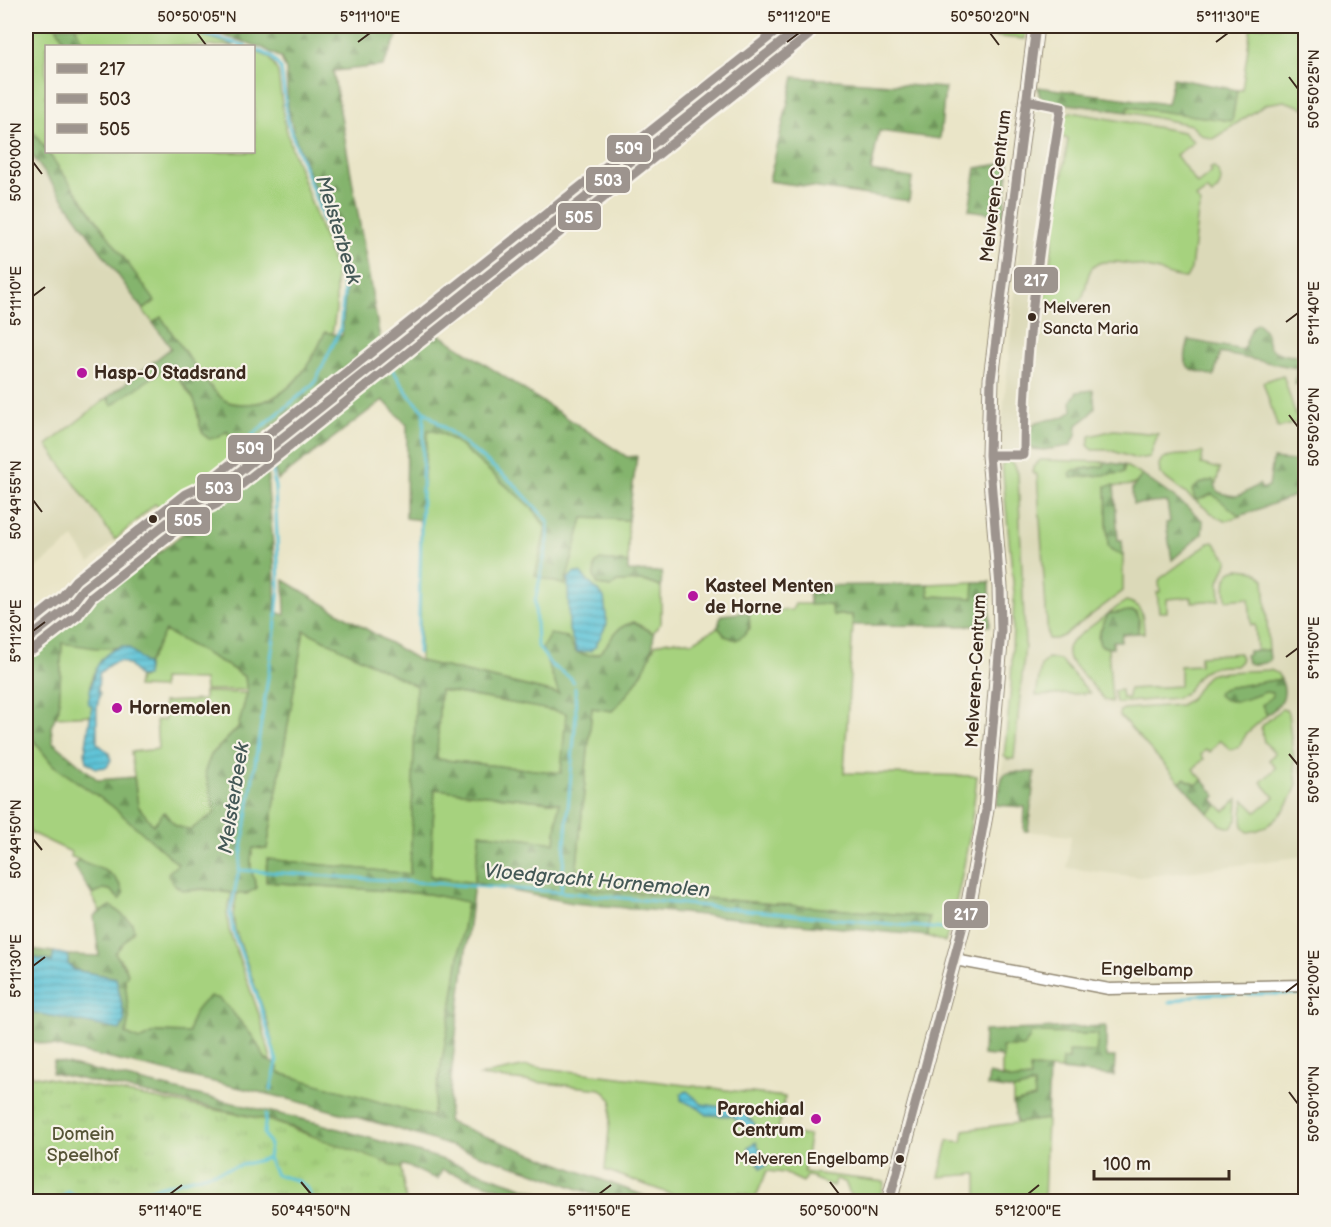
<svg xmlns="http://www.w3.org/2000/svg" width="1331" height="1227" viewBox="0 0 1331 1227" font-family="'Balsamiq Sans',sans-serif">
  <defs>
    <pattern id="forest-firs" width="22" height="20" patternUnits="userSpaceOnUse" patternTransform="scale(1.5)"><rect width="22" height="20" fill="#84b46d"/><path d="M5 1l3.5 6h-7zM16 11l3.5 6h-7z" fill="#6d9359"/></pattern>
    <pattern id="park-tufts" width="24" height="20" patternUnits="userSpaceOnUse" patternTransform="scale(1.5)"><rect width="24" height="20" fill="#a6d27e"/><path d="M3 7l-1-3M5 7V3M7 7l1-3M15 17l-1-3M17 17v-4M19 17l1-3" fill="none" stroke="#90b46c"/></pattern>
    <pattern id="water-rules" width="6" height="5" patternUnits="userSpaceOnUse" patternTransform="scale(1.5)"><rect width="6" height="5" fill="#5ac2d7"/><path d="M0 2.5h6" fill="none" stroke="#4c9eae"/></pattern>
  </defs>
  <rect width="100%" height="100%" fill="#f7f3e8"/>
  <filter id="ink" filterUnits="userSpaceOnUse"><feTurbulence type="fractalNoise" baseFrequency=".0167" numOctaves="2"/><feDisplacementMap in="SourceGraphic" scale="12" xChannelSelector="R" yChannelSelector="G"/><feConvolveMatrix kernelMatrix="1 2 1 2 8 2 1 2 1" color-interpolation-filters="sRGB"/></filter>
  <filter id="wash" filterUnits="userSpaceOnUse"><feTurbulence type="fractalNoise" baseFrequency=".008" numOctaves="4" result="noise"/><feDisplacementMap in="SourceGraphic" scale="24" xChannelSelector="R" yChannelSelector="G"/><feGaussianBlur stdDeviation="1.35" result="paint"/><feColorMatrix in="noise" values="0 0 0 0 0 0 0 0 0 0 0 0 0 0 0 0 0 1.4 0 .05"/><feComposite in="paint" operator="in"/></filter>
  <g filter="url(#wash)">
    <rect width="100%" height="100%" fill="#eae5c8"/>
    <!-- built -->
    <path fill="#dbd9b8" d="M1173 78 1305 99 1306 409 1299 455 1306 456 1305 856 1179 873 1139 877 1067 868 1071 836 1024 831 1025 807 996 805 1004 756 1011 686 1014 593 1000 444 1026 178 1037 95 1166 111Z
      M26 147 171 348 47 445 115 540 90 563 74 538 26 576V531L30 527 26 522Z"/>
    <!-- grass -->
    <path fill="#a6d27e" stroke="#707e4e" stroke-width="1.5" d="M26 26H56L67 46H46V152H254V51L269 57 278 72 284 121 292 149 336 271V310L332 335 325 332C310 367 286 405 244 404 238 404 231 403 226 401 208 390 174 336 161 317L153 323 143 310 154 302 26 122Z
      M75 26H187L199 34 235 46H84Z
      M870 26H1027L1025 39Z
      M1251 26H1305V108L1284 101 1266 104 1213 139 1201 135 1191 125 1127 112 1128 106 1232 121 1237 90H1242Z
      M1071 112 1183 132 1194 142 1176 155 1197 184 1212 172 1210 169 1213 167C1225 176 1222 187 1212 195L1207 190 1196 198 1201 204 1198 212 1191 269 1186 278C1177 278 1167 274 1159 271 1145 267 1118 260 1103 262 1079 266 1093 300 1073 304 1063 306 1050 302 1040 301V294L1045 295 1068 139 1061 137 1064 116Z
      M169 365 196 403 199 424 219 437 227 431 240 451 193 492 160 508 155 504 115 540 47 445 107 398 112 404Z
      M1283 375 1298 422 1278 428 1263 382Z
      M428 429 441 433 456 442 534 510 546 528 565 585 583 518 628 520V563L611 561 594 576 598 585 611 587 617 582 644 581 661 587V623L653 633 634 622C628 624 621 626 617 631 602 648 604 661 576 652L567 637 542 648 560 694 420 661V520Z
      M1114 430 1158 434 1150 457 1136 459 1110 450H1092L1088 445 1090 436Z
      M1201 452 1203 453 1201 464 1220 469 1215 487 1212 480 1198 500 1212 493 1240 516 1225 521 1217 517 1160 474 1159 465C1166 449 1188 459 1201 452Z
      M1040 460 1105 462 1104 466 1074 470 1124 472V465L1142 475C1135 491 1120 484 1106 486L1108 546 1112 550 1123 555V591L1063 636 1056 639H1048L1037 474H1033V467Z
      M1006 461C1014 462 1016 467 1018 474L1025 646 1014 759H1008L1004 756 1011 686 1014 593 1002 464Z
      M1214 542 1228 560 1219 582 1220 600 1192 602 1191 597 1167 599V612H1159L1157 592H1160L1159 582 1161 578 1209 543Z
      M1239 569 1255 571 1264 579 1269 650 1257 651 1255 625H1251L1249 598 1226 600C1225 586 1222 571 1239 569Z
      M974 582V598L929 596 928 584Z
      M1126 601C1144 605 1143 617 1144 633H1138L1139 620 1136 612 1133 611 1108 614 1098 636 1102 646 1108 648 1112 702 1105 700 1069 659C1066 650 1068 646 1074 639L1120 605Z
      M795 604H831L833 615H852L853 625 844 773 977 776C971 834 962 887 945 943L928 936 929 917 575 887 592 708 612 711C632 691 643 670 655 645 669 639 678 640 693 642L718 627 725 636 750 629 749 612 792 610Z
      M165 630 228 666 245 677 247 690H205L204 680 162 679V688L137 687 139 677 142 678 147 671V665Z
      M304 630 417 686 410 874 267 859 266 882 429 894 467 902 451 1010 432 1118 279 1073 268 1023 235 929 233 914 237 893 247 894 257 887C251 873 249 863 253 847L267 849Z
      M62 643 114 648C88 676 87 678 95 715L55 717 59 707Z
      M1240 653 1241 661 1236 666C1227 666 1216 665 1207 669 1192 675 1194 693 1175 698L1116 703 1114 691 1121 690 1122 698H1128L1129 689 1180 686V666L1200 665V656Z
      M1048 658 1060 660 1090 693 1036 696 1041 665Z
      M1270 670 1277 673 1281 679 1226 688 1266 692 1272 693 1273 696 1262 705 1267 715 1247 733 1239 747 1231 750 1220 740 1210 752 1206 749 1201 755 1204 759 1193 769 1203 780 1196 785 1184 778 1180 782 1120 716V711L1124 709 1180 705C1198 698 1197 683 1209 675 1217 671 1259 671 1270 670Z
      M440 690 567 713 561 773 436 759Z
      M204 692 247 693 238 728 211 755 205 771 215 813 190 830 176 826 153 825 138 806 131 752 158 749 156 720H165L163 702 204 700Z
      M1281 709 1286 710 1288 713 1297 785C1289 807 1273 830 1248 832 1238 825 1243 811 1244 800L1256 812 1274 797 1261 782 1276 768 1269 760 1275 753 1264 742 1261 727Z
      M26 734 35 742 53 765 112 806 179 864 189 891C205 887 216 892 232 893L227 913 229 930 260 1017 272 1063 266 1060 253 1037 228 1007 189 1033 156 1032 139 1040 126 1034 129 1017 125 987V966L115 953 133 930 132 923 111 906 100 912 92 895 103 889 110 890 119 899 120 884C104 867 90 866 70 856L71 852 31 833 26 825Z
      M435 789 559 803 555 843 480 833 474 883 430 876Z
      M1238 799 1237 820 1231 828 1221 825 1208 813 1218 805 1224 811Z
      M1030 1033 1099 1034 1096 1053 1069 1059H1063L1061 1070 1031 1068V1078L1012 1080 1002 1076V1047H1023L1030 1038Z
      M527 1066 785 1097 778 1131 809 1136 804 1172 885 1182 879 1201H851L852 1199 845 1182 835 1180 833 1186 814 1179V1177L806 1176 803 1182 784 1173 767 1171 755 1199 739 1192 735 1201H690L605 1170 612 1100 601 1089 478 1076Z
      M1034 1085 1035 1098 1013 1103V1090Z
      M1047 1119 1044 1201H977V1174L939 1177 948 1140 962 1142 964 1130Z"/>
    <!-- forest -->
    <path fill="url(#forest-firs)" stroke="#606f46" stroke-width="1.5" fill-rule="evenodd" d="M56 26H75L84 46H67Z
      M199 26H402L383 66 333 71 380 339 307 400 240 451 227 431 219 437 209 439C197 431 200 418 196 405 193 394 176 376 169 366L112 405 107 398 171 348 153 323 161 317C175 336 208 391 226 401 231 404 238 404 244 404 286 405 311 366 325 332L342 336 346 286 332 233 294 135 288 109 286 70 281 58 263 48 203 29Z
      M794 77 945 88 940 139 879 131 871 171 912 178 909 201 769 181Z
      M1173 78 1237 90 1232 121 1128 107 1127 112 1047 101 1039 95 1038 87 1167 104Z
      M26 122 155 301 143 310 26 147Z
      M1009 163 1004 215 969 210 976 168Z
      M1257 323C1266 329 1267 336 1269 347 1279 355 1293 358 1305 354V385L1295 384 1297 368 1220 353 1214 376C1187 368 1180 371 1189 340L1243 350 1252 327Z
      M431 329 627 457 637 456 628 520 583 518 565 585 535 576 546 528 534 510 456 442 441 433 428 430 420 520 406 518 407 425 383 400 278 480 270 456Z
      M1093 390 1095 407 1090 415 1077 425 1076 436 1070 446 1043 450 1032 449 1028 444C1027 407 1054 429 1072 411L1071 401 1077 392Z
      M1273 459 1305 462V492L1240 516 1212 494 1198 500 1195 499 1192 490 1199 484 1213 480 1218 492C1239 499 1241 496 1259 484L1262 489 1269 486Z
      M1105 462 1124 465V473L1071 478 1070 473 1074 470 1104 466Z
      M262 464C270 475 267 478 268 490 272 533 276 569 275 612L285 615 284 580 420 661 559 694 542 648 550 634 567 637 576 652C604 661 602 648 617 631 621 626 628 624 634 622L653 633C657 659 630 693 612 711L592 708 575 887 929 917 928 936 573 903 474 883 452 1068 448 1122 658 1201H611L527 1170 385 1125 285 1098 26 1040V1011L121 1029 116 978 74 970 68 964V955L99 956 94 916 111 906 132 923 134 930 115 953 128 973 125 979 129 1017 126 1034 139 1040 156 1032 189 1033C190 1017 197 1007 209 997L218 998 228 1007 253 1037 266 1060 277 1064 279 1073 432 1117 451 1010 467 902 429 894 266 882 267 859 410 874 416 686 304 630 267 849 253 848C249 863 251 873 257 888 253 890 249 893 244 894 230 894 216 889 202 889 194 889 187 893 179 888 173 884 170 879 168 873L178 864 112 806 53 765 35 742 26 734V648L97 596 136 563 141 567 200 520 196 515ZM165 631 228 666 245 677 247 693 238 728 211 755 205 771 215 813 190 830 176 826 164 812 153 825 138 806 134 777 98 780 53 742 51 727 59 708 62 643 96 648H114L123 646 129 648 147 665ZM440 690 566 713 561 773 437 759ZM435 789 559 803 555 843 480 833 474 883 430 876Z
      M1142 475 1186 506 1203 521 1202 534 1172 560 1166 523 1170 522 1167 502 1133 504 1132 489Z
      M1114 485 1118 540H1122L1123 555 1112 550 1108 546 1106 486Z
      M600 560 628 563V571L662 572 661 587 644 581 617 582 611 587 598 585 594 576 595 564Z
      M974 582H990V626L853 625 852 615H833L830 604 810 605 809 586 928 584 929 596 973 598Z
      M1129 611 1136 612 1139 620 1138 633 1122 634 1121 641H1113V648C1088 648 1102 628 1108 614Z
      M749 612C750 628 750 633 736 640L725 636 718 627 721 615Z
      M1269 650 1270 660C1265 664 1252 666 1247 662L1245 655 1248 654V651Z
      M1281 679C1289 697 1281 704 1267 715L1262 705 1273 696 1272 693 1266 692C1251 697 1231 708 1218 695L1219 691 1225 688Z
      M1305 747V775H1304L1301 768 1299 748Z
      M1013 772H1035L1028 831H1024L1025 807 996 805 1002 778 1005 774Z
      M1184 778 1196 785 1203 780 1216 796 1213 799 1218 805 1208 813 1180 782Z
      M78 860C100 871 112 866 124 893L121 898 119 899 110 890 103 889 92 895 74 865Z
      M26 949 54 952 53 962 26 956Z
      M1106 1026V1057H1115L1114 1076 1061 1070 1062 1059H1069V1051L1096 1052 1098 1034 1030 1033V1038L1023 1047H1002L1003 1057 983 1055 984 1031Z
      M54 1061 318 1123 438 1158 563 1201H539L442 1170 438 1179C425 1176 415 1168 403 1165L387 1182 298 1202 315 1143 314 1137 298 1129 268 1120 52 1073Z
      M1030 1068 1049 1069 1047 1119 1017 1123 1013 1103 1035 1098 1034 1085 1013 1090 987 1086 989 1074 1012 1080 1031 1078Z"/>
    <!-- park -->
    <path fill="url(#park-tufts)" stroke="#707e4e" stroke-width="1.5" d="M26 1074 268 1120 401 1168 406 1201H27Z"/>
    <!-- water -->
    <path fill="url(#water-rules)" stroke="#4a767a" stroke-width="1.5" d="M574 573H580L604 597 607 624 595 647 590 651 577 652 569 630 568 579Z
      M123 646 129 648 147 665 146 676 139 677C125 657 116 656 99 674L98 691 100 693 97 708V743L109 753 111 760 107 767 96 768 87 762 85 752 92 705 88 704C92 679 94 654 123 646Z
      M54 952 68 955V964L74 970 116 978 125 1019 120 1030 26 1011V956L52 962Z
      M687 1091 702 1104 741 1110 755 1124 752 1128 744 1127 732 1116 707 1115 698 1108 681 1100V1094Z
      M756 1142 768 1165 761 1168 748 1147Z"/>
    <g fill="none" stroke-linecap="round" stroke-linejoin="round">
      <!-- stream -->
      <path stroke="#5ac2d7" stroke-width="3" d="M190 26 202 34 246 46
        M723 77 788 26
        M392 369 409 395 424 411 514 484 548 521V540L535 602 537 645 551 665 571 678 573 682
        M330 391 715 83
        M253 440 252 435 314 384 340 330 344 292 340 271 319 207 288 124 281 69 271 56 254 49
        M213 482 239 462
        M197 495 205 488
        M418 653 424 412
        M239 870 561 892 952 930
        M561 892 576 715 575 688
        M1169 1003 1192 996 1212 994H1306
        M271 1090 277 1062 259 1001 233 931 230 913 239 870 275 631 279 586 275 488 272 468
        M266 1114 264 1134 270 1145 268 1158 276 1175C295 1180 308 1179 312 1202
        M57 1202 68 1192 86 1202
        M102 1202 268 1158"/>
    </g>
  </g>
  <g filter="url(#ink)">
    <g fill="none" stroke-linecap="round" stroke-linejoin="round">
      <!-- street casing -->
      <g stroke="#928873" stroke-width="13">
        <path id="street" d="M955 960 1109 989 1306 985"/>
      </g>
      <!-- secondary casing -->
      <g stroke="#928873" stroke-width="17">
        <path id="secondary" d="M26 641 70 606 89 597 194 513 210 495 802 26
          M889 1202 969 903 986 810 1001 631 1000 587 989 455 991 379 1036 26"/>
      </g>
      <!-- street -->
      <use href="#street" stroke="#fff" stroke-width="10"/>
      <!-- secondary -->
      <use href="#secondary" stroke="#fff" stroke-width="15"/>
      <!-- bus-1 casing -->
      <g stroke="#f7f3e8" stroke-width="14">
        <path id="bus-1" d="M989 455H1024C1024 338 1043 223 1061 107L1026 100
          M889 1202 969 903 986 810 1001 631 1000 587 989 455 991 379 1036 26"/>
      </g>
      <!-- bus-2 casing -->
      <g stroke="#f7f3e8" stroke-width="14">
        <path id="bus-2" d="M26 641 70 606 83 589 192 503 210 495 802 26"/>
      </g>
      <!-- bus-3 casing -->
      <g stroke="#f7f3e8" stroke-width="14">
        <path id="bus-3" d="M33 650 78 615 92 597 198 513 217 504 809 35"/>
      </g>
      <!-- bus-4 casing -->
      <g stroke="#f7f3e8" stroke-width="14">
        <path id="bus-4" d="M26 626 61 598 76 580 185 494 204 485 783 26"/>
      </g>
      <!-- bus-1 -->
      <use href="#bus-1" stroke="#9d948e" stroke-width="9"/>
      <!-- bus-2 -->
      <use href="#bus-2" stroke="#9d948e" stroke-width="9"/>
      <!-- bus-3 -->
      <use href="#bus-3" stroke="#9d948e" stroke-width="9"/>
      <!-- bus-4 -->
      <use href="#bus-4" stroke="#9d948e" stroke-width="9"/>
    </g>
  </g>
  <!-- ticks -->
  <path fill="none" stroke="#3b2a1e" stroke-width="2" d="M197 33 206 45M990 33 999 45M358 42 370 33M787 42 799 33M1216 42 1228 33M1289 77 1298 89M33 162 42 174M33 296 45 287M1286 322 1298 313M1289 415 1298 427M33 500 42 512M33 631 45 622M1286 657 1298 648M1289 754 1298 765M33 839 42 850M33 966 45 957M1286 992 1298 983M1289 1092 1298 1104M301 1182 311 1194M830 1182 839 1194M170 1194 182 1185M599 1194 611 1185M1028 1194 1039 1185"/>
  <!-- markers -->
  <g fill="#3b2a1e" stroke="#f7f3e8" stroke-width="2">
    <circle cx="1032" cy="317" r="5"/>
    <circle cx="153" cy="519" r="5"/>
    <circle cx="900" cy="1159" r="5"/>
  </g>
  <g fill="#b5179e" stroke="#f7f3e8" stroke-width="2">
    <circle cx="82" cy="373" r="6"/>
    <circle cx="693" cy="596" r="6"/>
    <circle cx="117" cy="708" r="6"/>
    <circle cx="816" cy="1119" r="6"/>
  </g>
  <g text-anchor="middle" dominant-baseline="central" stroke-width="4.5" stroke-linejoin="round" paint-order="stroke">
    <!-- bus labels -->
    <g font-size="16" fill="#3b2a1e" stroke="#f7f3e8" text-anchor="start">
      <text x="1043" y="308">Melveren<tspan x="1043" dy="21">Sancta Maria</tspan></text>
      <text x="889" y="1159" text-anchor="end">Melveren Engelbamp</text>
    </g>
    <!-- street labels -->
    <g font-size="18" fill="#3b2a1e" stroke="#f7f3e8">
      <text transform="translate(996 186) rotate(-83)">Melveren-Centrum</text>
      <text transform="translate(976 671) rotate(-87)">Melveren-Centrum</text>
      <text transform="translate(1147 970) rotate(1)">Engelbamp</text>
    </g>
    <!-- poi labels -->
    <g font-size="18" font-weight="bold" fill="#3b2a1e" stroke="#f7f3e8" text-anchor="start">
      <text x="94" y="373">Hasp-O Stadsrand</text>
      <text x="705" y="586">Kasteel Menten<tspan x="705" dy="21">de Horne</tspan></text>
      <text x="129" y="708">Hornemolen</text>
      <text x="804" y="1109" text-anchor="end">Parochiaal<tspan x="804" dy="21">Centrum</tspan></text>
    </g>
    <!-- park labels -->
    <g font-size="18" fill="#565436" stroke="#f7f3e8">
      <text x="83" y="1134">Domein<tspan x="83" dy="21">Speelhof</tspan></text>
    </g>
    <!-- water labels -->
    <g font-size="20" font-style="italic" fill="#445856" stroke="#f7f3e8">
      <text transform="translate(338 230) rotate(73)">Melsterbeek</text>
      <text transform="translate(234 798) rotate(-81)">Melsterbeek</text>
      <text transform="translate(597 881) rotate(5)">Vloedgracht Hornemolen</text>
    </g>
  </g>
  <g stroke="#f7f3e8" stroke-width="2">
    <rect x="606" y="134" width="46" height="29" rx="6" fill="#9d948e"/>
    <rect x="585" y="166" width="46" height="28" rx="6" fill="#9d948e"/>
    <rect x="557" y="202" width="45" height="29" rx="6" fill="#9d948e"/>
    <rect x="1013" y="266" width="46" height="28" rx="6" fill="#9d948e"/>
    <rect x="227" y="434" width="46" height="29" rx="6" fill="#9d948e"/>
    <rect x="196" y="473" width="46" height="29" rx="6" fill="#9d948e"/>
    <rect x="166" y="506" width="45" height="29" rx="6" fill="#9d948e"/>
    <rect x="943" y="900" width="46" height="29" rx="6" fill="#9d948e"/>
  </g>
  <g font-size="16" text-anchor="middle" font-weight="bold" fill="#fff">
    <text x="629" y="154">509</text>
    <text x="608" y="186">503</text>
    <text x="579" y="223">505</text>
    <text x="1036" y="286">217</text>
    <text x="250" y="454">509</text>
    <text x="219" y="494">503</text>
    <text x="188" y="526">505</text>
    <text x="966" y="920">217</text>
  </g>
  <!-- margin -->
  <rect width="1331" height="1227" fill="none" stroke="#f7f3e8" stroke-width="66"/>
  <!-- legend -->
  <rect x="45" y="45" width="210" height="108" fill="#f7f3e8" stroke="#aca397" stroke-width="1.5"/>
  <rect x="57" y="64" width="30" height="9" fill="#9d948e" stroke="#aca397" stroke-width="1.5"/>
  <text x="99" y="75" font-size="18" fill="#3b2a1e">217</text>
  <rect x="57" y="94" width="30" height="9" fill="#9d948e" stroke="#aca397" stroke-width="1.5"/>
  <text x="99" y="105" font-size="18" fill="#3b2a1e">503</text>
  <rect x="57" y="124" width="30" height="9" fill="#9d948e" stroke="#aca397" stroke-width="1.5"/>
  <text x="99" y="135" font-size="18" fill="#3b2a1e">505</text>
  <!-- scale -->
  <path d="M1094 1170v9h135v-9" fill="none" stroke="#3b2a1e" stroke-width="3"/>
  <text x="1103" y="1170" font-size="18" fill="#3b2a1e" stroke="#f7f3e8" stroke-width="4.5" paint-order="stroke">100 m</text>
  <rect x="33" y="33" width="1265" height="1161" fill="none" stroke="#3b2a1e" stroke-width="2"/>
  <g font-size="15" text-anchor="middle" fill="#3b2a1e">
    <text x="197" y="22">50°50'05"N</text>
    <text x="370" y="22">5°11'10"E</text>
    <text x="799" y="22">5°11'20"E</text>
    <text x="990" y="22">50°50'20"N</text>
    <text x="1228" y="22">5°11'30"E</text>
    <text transform="translate(1314 89) rotate(-90)" y="5">50°50'25"N</text>
    <text transform="translate(16 162) rotate(-90)" y="5">50°50'00"N</text>
    <text transform="translate(16 296) rotate(-90)" y="5">5°11'10"E</text>
    <text transform="translate(1314 313) rotate(-90)" y="5">5°11'40"E</text>
    <text transform="translate(1314 427) rotate(-90)" y="5">50°50'20"N</text>
    <text transform="translate(16 500) rotate(-90)" y="5">50°49'55"N</text>
    <text transform="translate(16 631) rotate(-90)" y="5">5°11'20"E</text>
    <text transform="translate(1314 648) rotate(-90)" y="5">5°11'50"E</text>
    <text transform="translate(1314 765) rotate(-90)" y="5">50°50'15"N</text>
    <text transform="translate(16 839) rotate(-90)" y="5">50°49'50"N</text>
    <text transform="translate(16 966) rotate(-90)" y="5">5°11'30"E</text>
    <text transform="translate(1314 983) rotate(-90)" y="5">5°12'00"E</text>
    <text transform="translate(1314 1104) rotate(-90)" y="5">50°50'10"N</text>
    <text x="170" y="1216">5°11'40"E</text>
    <text x="311" y="1216">50°49'50"N</text>
    <text x="599" y="1216">5°11'50"E</text>
    <text x="839" y="1216">50°50'00"N</text>
    <text x="1028" y="1216">5°12'00"E</text>
  </g>
</svg>
